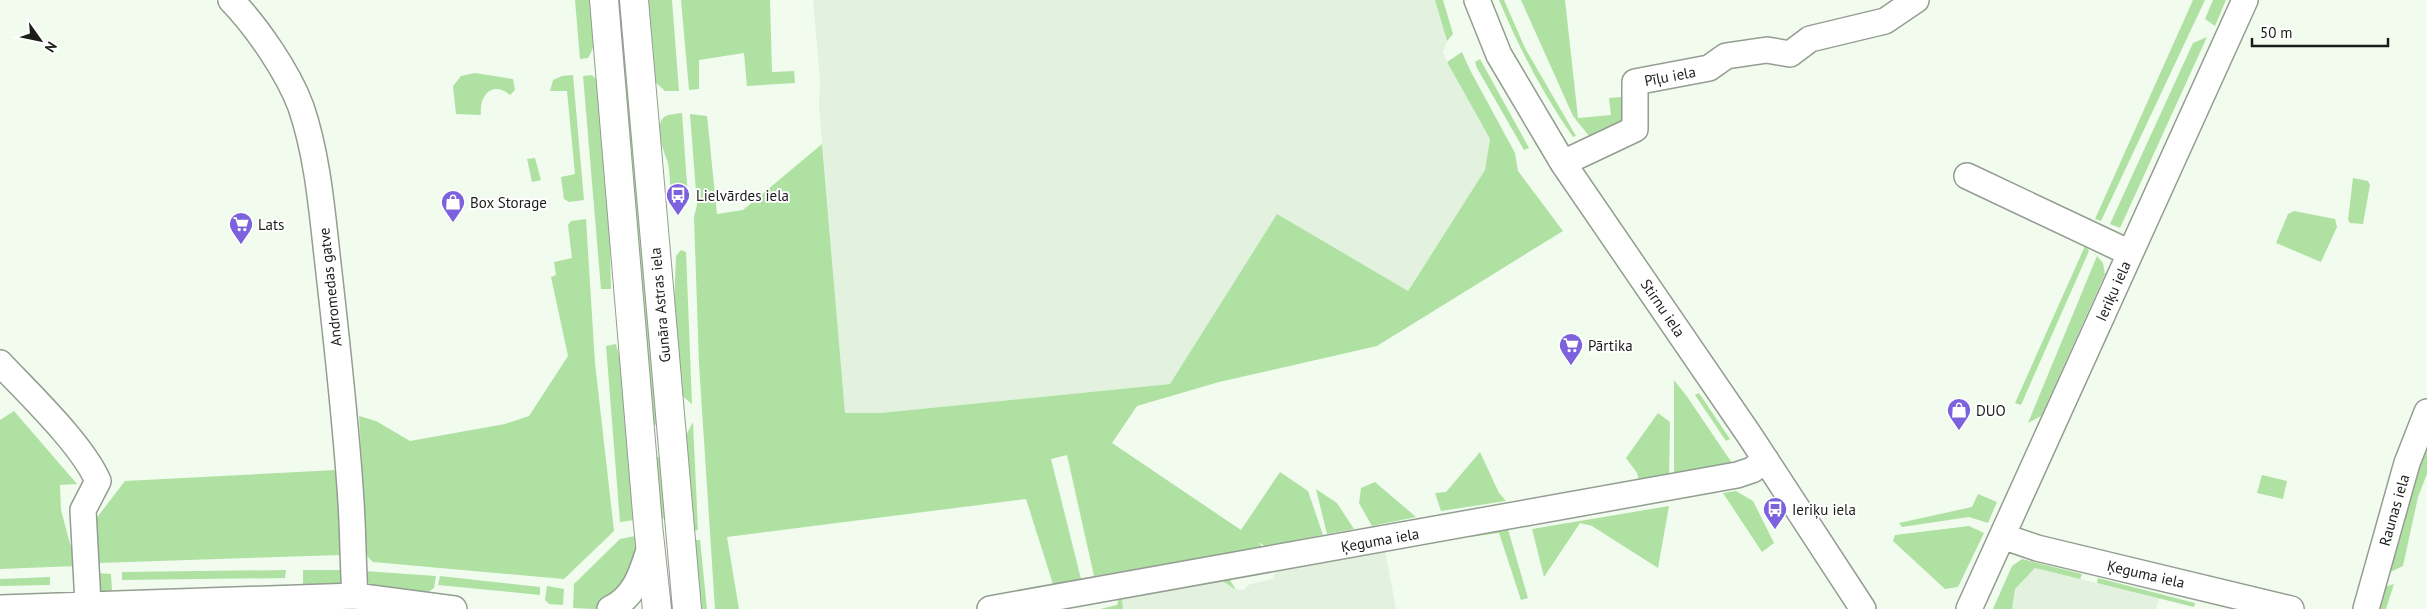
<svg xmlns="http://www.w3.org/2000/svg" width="2427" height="609" viewBox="0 0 2427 609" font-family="'PT Sans',sans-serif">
  <rect width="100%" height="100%" fill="#f1fcee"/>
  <!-- built -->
  <path fill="#e2f2de" d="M813 0H1435L1447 41 1443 52 1447 62 1490 139 1485 170 1407 292 1277 214 1170 384 880 413 845 414 819 106 820 80Z
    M1385 549 1396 609H1123L1121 599 1221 580 1234 589 1243 590 1250 584 1273 579 1276 568Z
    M2035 568 2080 579 2159 598 2156 609H2012L2015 589Z"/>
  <!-- green -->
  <path fill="#afe1a3" d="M575 0H595C597 17 598 44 588 58L580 59Z
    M617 0H624L660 424 652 425Z
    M646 0H672L679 91H665L653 80Z
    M681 0H770L772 72 794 71 795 83 747 86 744 53 699 60V89L689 90Z
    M1435 0H1443L1453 34 1447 41Z
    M1499 0H1504L1525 48 1576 136 1573 137C1543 94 1519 48 1499 0Z
    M1521 0H1565L1578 118 1611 115 1609 98 1622 97 1626 124 1589 136 1573 116Z
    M2193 0H2205L2101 221 2095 219Z
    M2213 0H2226L2215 26 2205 19Z
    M2207 37 2120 228 2110 224 2193 43Z
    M1462 52 1470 70 1515 153 1518 171 1563 231 1377 346 1219 382 1137 406 1112 443 1241 530 1280 472 1308 491 1323 535 1265 546 1258 542 1263 547 1094 576 1067 455 1051 459 1081 579 1053 584 1026 499 727 537 739 609H715L699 364 694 217 697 205 690 114 707 116 717 214 743 210 822 144 845 413H880L1170 384 1277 214 1408 291 1485 170 1490 139 1447 62Z
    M1480 59 1529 148 1524 150 1477 68 1475 62Z
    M475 73 513 79 515 90 510 95C492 80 479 96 481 115L456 114 453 86 461 76Z
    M573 75 584 200 569 202 564 199 561 177 575 174 567 91H550L553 80 562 76Z
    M592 75 601 84 613 214 610 247 611 289H601L583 76Z
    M682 113 688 198 675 201 671 198C670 187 670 174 668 163 665 153 651 124 666 116 670 114 677 114 682 113Z
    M535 158 541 180 532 182 527 159Z
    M2353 178 2368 181 2370 185 2363 224 2350 223 2348 220Z
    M2294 211 2335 219 2337 227 2321 262 2276 243 2288 214Z
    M586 219 595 363 614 531 564 579 373 562 367 556 359 416 376 421 410 441 505 424 529 416 568 356 551 277 556 275 554 262 572 258 568 225 571 221Z
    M2085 246 2089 251 2021 405 2015 403Z
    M681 250 686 252 692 404 680 394 674 306 676 256Z
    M2097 256 2103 263 2105 274 2041 416 2028 423Z
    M616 344 629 395 635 520 620 522 606 346Z
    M1674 380 1688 398 1732 463 1674 477Z
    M1699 393 1730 439 1726 441 1695 395Z
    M14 411 77 484 60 485 61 510 76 566 0 569V420Z
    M1658 413 1670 422 1669 477 1640 484 1637 473 1626 458Z
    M693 422 698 530 693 531 685 437Z
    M2427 443V474L2418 497 2403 566 2386 574 2411 487Z
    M1480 452 1499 493 1506 501 1441 511 1435 493 1446 492Z
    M657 457H665L670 518 661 519Z
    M336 470 341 555 98 563 95 520 125 481Z
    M2262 475 2287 481 2283 499 2257 493Z
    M1375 482 1416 517 1372 526 1359 503 1361 488Z
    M1316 489 1337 503 1354 529 1327 534Z
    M1736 491 1753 501 1774 543 1762 552 1723 493Z
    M1978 494 1997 502 1988 523 1969 517 1902 527 1899 523 1972 507Z
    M1669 506 1658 568 1592 526 1580 523 1544 577 1532 529Z
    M1507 526 1528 598 1521 600 1499 533 1470 537 1469 532Z
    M1969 526 1984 533 1958 587 1945 589 1893 541 1895 535Z
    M635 536 636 562 610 603 595 609 573 608 574 584 620 539Z
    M693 540H700L707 609H697Z
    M2022 559 2082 574 2080 579 2035 568 2015 589 2012 609H1993L2012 566Z
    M286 570 285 578 122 580V572Z
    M303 570H341V581L337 585H303Z
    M364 571 436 576 434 588 427 593 370 587Z
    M94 573 111 574 112 591 101 592 96 586Z
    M440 576 540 587V595L438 585Z
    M1223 576 1230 580 1236 590 1221 580 1122 599 1123 609H1100L1117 605 1120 595Z
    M50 577V585L0 586V579Z
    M2098 578 2195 603 2194 607 2097 583Z
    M2394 584 2386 609H2381V588Z
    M547 586 564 589 563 605 549 604 545 600Z"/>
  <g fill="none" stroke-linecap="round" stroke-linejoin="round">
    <!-- minor casing -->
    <g stroke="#939d91" stroke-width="28">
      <path id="minor" d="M231 0C257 27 288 72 301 107 318 157 322 212 328 264 337 343 346 422 351 502 353 533 353 565 355 596
        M1477 0 1499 55 1563 163 1750 436 1863 609
        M1563 163 1635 129V82L1709 68 1726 56 1767 50 1790 54 1810 39 1885 21 1916 0
        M1967 176 2130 253
        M0 363C29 394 82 444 98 481L83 510 88 604
        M2002 536 2037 548 2291 609
        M0 608 355 596 454 609
        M610 609C636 596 642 572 650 547
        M990 609 1737 475 1752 470 1766 460
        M1969 609 2245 0
        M2366 609 2407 463 2427 412"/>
    </g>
    <!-- major casing -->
    <g stroke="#939d91" stroke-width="30">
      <path id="major" d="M604 0 648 525 657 609
        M634 0 687 609"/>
    </g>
    <!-- minor -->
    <use href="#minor" stroke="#fff" stroke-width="25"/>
    <!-- major -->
    <use href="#major" stroke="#fff" stroke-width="28"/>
  </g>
  <!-- icons -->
  <defs>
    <g id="bus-pin" transform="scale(1.25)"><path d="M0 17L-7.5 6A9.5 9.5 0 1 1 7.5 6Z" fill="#7d62dd" stroke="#fff"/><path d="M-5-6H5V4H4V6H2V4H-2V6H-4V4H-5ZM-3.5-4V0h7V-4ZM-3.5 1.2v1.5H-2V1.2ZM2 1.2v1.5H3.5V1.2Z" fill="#fff"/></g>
    <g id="shop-pin" transform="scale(1.25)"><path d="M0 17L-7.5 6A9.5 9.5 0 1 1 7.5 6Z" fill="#7d62dd" stroke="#fff"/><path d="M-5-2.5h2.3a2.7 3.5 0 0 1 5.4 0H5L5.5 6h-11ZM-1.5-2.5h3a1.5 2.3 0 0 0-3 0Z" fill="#fff"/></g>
    <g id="supermarket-pin" transform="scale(1.25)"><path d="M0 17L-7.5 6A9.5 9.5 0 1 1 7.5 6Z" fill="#7d62dd" stroke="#fff"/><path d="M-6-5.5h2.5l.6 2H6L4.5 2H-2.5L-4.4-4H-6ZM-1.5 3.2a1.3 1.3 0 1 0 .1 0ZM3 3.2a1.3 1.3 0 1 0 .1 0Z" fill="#fff"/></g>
  </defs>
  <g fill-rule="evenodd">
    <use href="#bus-pin" x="678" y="195"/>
    <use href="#shop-pin" x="453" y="202"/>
    <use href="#supermarket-pin" x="241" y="224"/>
    <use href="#supermarket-pin" x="1571" y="345"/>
    <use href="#shop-pin" x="1959" y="410"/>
    <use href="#bus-pin" x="1775" y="509"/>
  </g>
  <g text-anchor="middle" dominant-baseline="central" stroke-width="4" stroke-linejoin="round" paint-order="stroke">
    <!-- street labels -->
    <g font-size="15" fill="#1a1d19" stroke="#fff">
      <text transform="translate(1670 76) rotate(-11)">Pīļu iela</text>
      <text transform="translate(330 287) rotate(-96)">Andromedas gatve</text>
      <text transform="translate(2113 291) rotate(-66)">Ieriķu iela</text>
      <text transform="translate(660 305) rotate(-95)">Gunāra Astras iela</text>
      <text transform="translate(1663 308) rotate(56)">Stirnu iela</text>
      <text transform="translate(2394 510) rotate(-74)">Raunas iela</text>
      <text transform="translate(1380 540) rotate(-10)">Ķeguma iela</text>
      <text transform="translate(2146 574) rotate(13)">Ķeguma iela</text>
    </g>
    <!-- poi labels -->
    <g font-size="15" fill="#1a1d19" stroke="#fff" text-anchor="start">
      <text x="696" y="195">Lielvārdes iela</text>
      <text x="470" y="202">Box Storage</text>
      <text x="258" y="224">Lats</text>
      <text x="1588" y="345">Pārtika</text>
      <text x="1976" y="410">DUO</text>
      <text x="1792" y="509">Ieriķu iela</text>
    </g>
  </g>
  <!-- north arrow -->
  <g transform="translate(40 40) rotate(123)" stroke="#ffffff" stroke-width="4" paint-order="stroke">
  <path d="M0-4L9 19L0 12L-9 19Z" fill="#1a1d19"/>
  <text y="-8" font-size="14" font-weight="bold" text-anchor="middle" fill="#1a1d19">N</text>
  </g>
  <!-- scale -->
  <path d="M2252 38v8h136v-8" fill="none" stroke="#1a1d19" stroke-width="2.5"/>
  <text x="2260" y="38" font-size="15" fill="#1a1d19" stroke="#ffffff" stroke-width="4" paint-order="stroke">50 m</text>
</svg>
